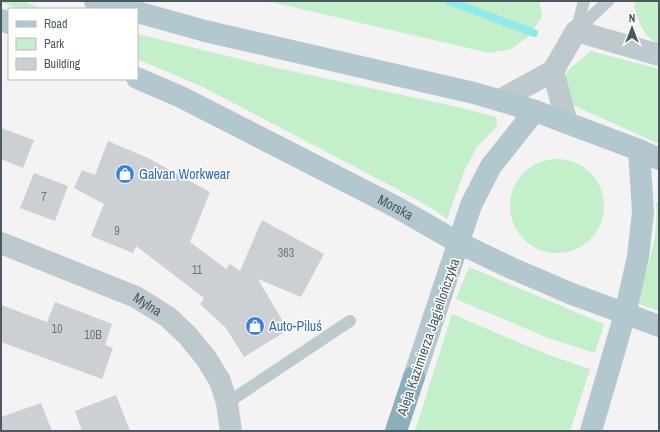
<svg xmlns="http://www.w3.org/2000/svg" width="660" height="432" viewBox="0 0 660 432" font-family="'Archivo Narrow',sans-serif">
  <rect width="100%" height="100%" fill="#f4f2f2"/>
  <!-- green -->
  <path fill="#c3efcb" d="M1 1H23L43 9H17L1 2Z
    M267 1H539L542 16 529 36 511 49 489 53Z
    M636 1H659V44C643 37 639 22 634 6Z
    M137 34 268 66 458 107 496 117 497 126 477 147 465 169 447 219 433 209 395 188 203 87 137 59Z
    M591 51 659 69V144L573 105 564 81 567 71Z
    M510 206a47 47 0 1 1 94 0a47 47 0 1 1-94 0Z
    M659 201V311L636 303C646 271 660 237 656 203Z
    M469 267 604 324 595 353 548 338 456 299Z
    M452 314 546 354 590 369 570 431H415Z"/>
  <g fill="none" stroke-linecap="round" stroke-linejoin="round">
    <!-- stream -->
    <path stroke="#92e9ea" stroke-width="8" d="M449 1 534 33"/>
  </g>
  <!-- building -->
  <path fill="#ccd0d4" d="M1 128 34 140 23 168 1 159Z
    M108 141 148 158 210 192 190 242 226 269 230 264 240 271 262 220 324 254 301 297 258 279 288 330 244 357 226 328 200 304 204 298 136 246 133 253 91 236 104 204 74 188 82 170 95 175Z
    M34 173 68 186 55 221 20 208Z
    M55 302 112 324 105 345 113 348 102 379 1 342V305L47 322Z
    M116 395 130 431H82L75 411Z
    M41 403 52 431H1V417Z"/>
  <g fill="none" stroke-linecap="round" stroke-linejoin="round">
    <!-- lane -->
    <path stroke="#bec9ce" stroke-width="12" d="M576 31 608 1
      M576 31 584 1
      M227 403 350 321"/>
    <!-- street -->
    <g stroke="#bec9ce" stroke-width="22">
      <path d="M553 71 567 123"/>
      <path d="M500 100 553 71 576 31 659 55"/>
      <path id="s1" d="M1 243 136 297 168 317 187 335 206 358 220 381 227 403 231 431"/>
    </g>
    <!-- primary -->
    <g stroke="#b3c7cf" stroke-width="22">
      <path d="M95 1 124 9"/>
      <path d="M137 12 205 31 474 93 535 111 639 150 659 159"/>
      <path d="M1 20 9 23"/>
      <path id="s2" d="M137 78 181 97 398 208 459 243 509 267 572 294 659 326"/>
      <path d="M414 377 471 205 491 166 535 111"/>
      <path d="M591 431 625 314 638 257 643 212 639 150"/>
    </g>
    <!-- highway -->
    <path stroke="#8cafbe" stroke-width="22" d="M396 431 414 377"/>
  </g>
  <!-- icons -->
  <defs>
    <g id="shop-disc" transform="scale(1)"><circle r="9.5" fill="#3f7fe0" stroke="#fff"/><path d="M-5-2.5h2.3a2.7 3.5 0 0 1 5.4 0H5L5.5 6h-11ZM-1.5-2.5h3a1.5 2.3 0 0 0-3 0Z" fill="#fff"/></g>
  </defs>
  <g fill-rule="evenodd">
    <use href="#shop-disc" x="125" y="174"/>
    <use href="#shop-disc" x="255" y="326"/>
  </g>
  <g text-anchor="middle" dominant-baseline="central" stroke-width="3" stroke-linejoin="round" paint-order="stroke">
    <!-- number labels -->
    <g font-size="12" fill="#6a777c">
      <text x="44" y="197">7</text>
      <text x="117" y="231">9</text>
      <text x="286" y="253">363</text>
      <text x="197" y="270">11</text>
      <text x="57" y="329">10</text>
      <text x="93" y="335">10B</text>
    </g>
    <!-- shop labels -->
    <g font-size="14" fill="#366cbe" stroke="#fff" text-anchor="start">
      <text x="139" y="174">Galvan Workwear</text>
      <text x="269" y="326">Auto-Piluś</text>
    </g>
    <!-- street labels -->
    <g font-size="14" fill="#4a595f" stroke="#fff">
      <text stroke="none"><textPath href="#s2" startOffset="289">Morska</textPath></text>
      <text stroke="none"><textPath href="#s1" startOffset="159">Mylna</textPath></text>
      <text transform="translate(428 337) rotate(-71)">Aleja Kazimierza Jagiellończyka</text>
    </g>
  </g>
  <!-- border -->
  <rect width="660" height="432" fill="none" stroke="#4a595f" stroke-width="4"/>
  <!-- legend -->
  <rect x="8" y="8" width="130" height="72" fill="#ffffff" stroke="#b7bdbf"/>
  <rect x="16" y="21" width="20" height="6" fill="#b3c7cf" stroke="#b7bdbf"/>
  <text x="44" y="28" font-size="12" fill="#4a595f">Road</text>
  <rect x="16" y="38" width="20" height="12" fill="#c3efcb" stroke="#b7bdbf"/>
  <text x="44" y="48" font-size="12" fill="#4a595f">Park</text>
  <rect x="16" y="58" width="20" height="12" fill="#ccd0d4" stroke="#b7bdbf"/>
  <text x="44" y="68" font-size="12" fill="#4a595f">Building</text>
  <!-- north arrow -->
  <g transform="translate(632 28)" stroke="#ffffff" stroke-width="3" paint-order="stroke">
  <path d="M0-3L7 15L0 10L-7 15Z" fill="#4a595f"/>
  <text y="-6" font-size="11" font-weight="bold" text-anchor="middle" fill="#4a595f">N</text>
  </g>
</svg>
